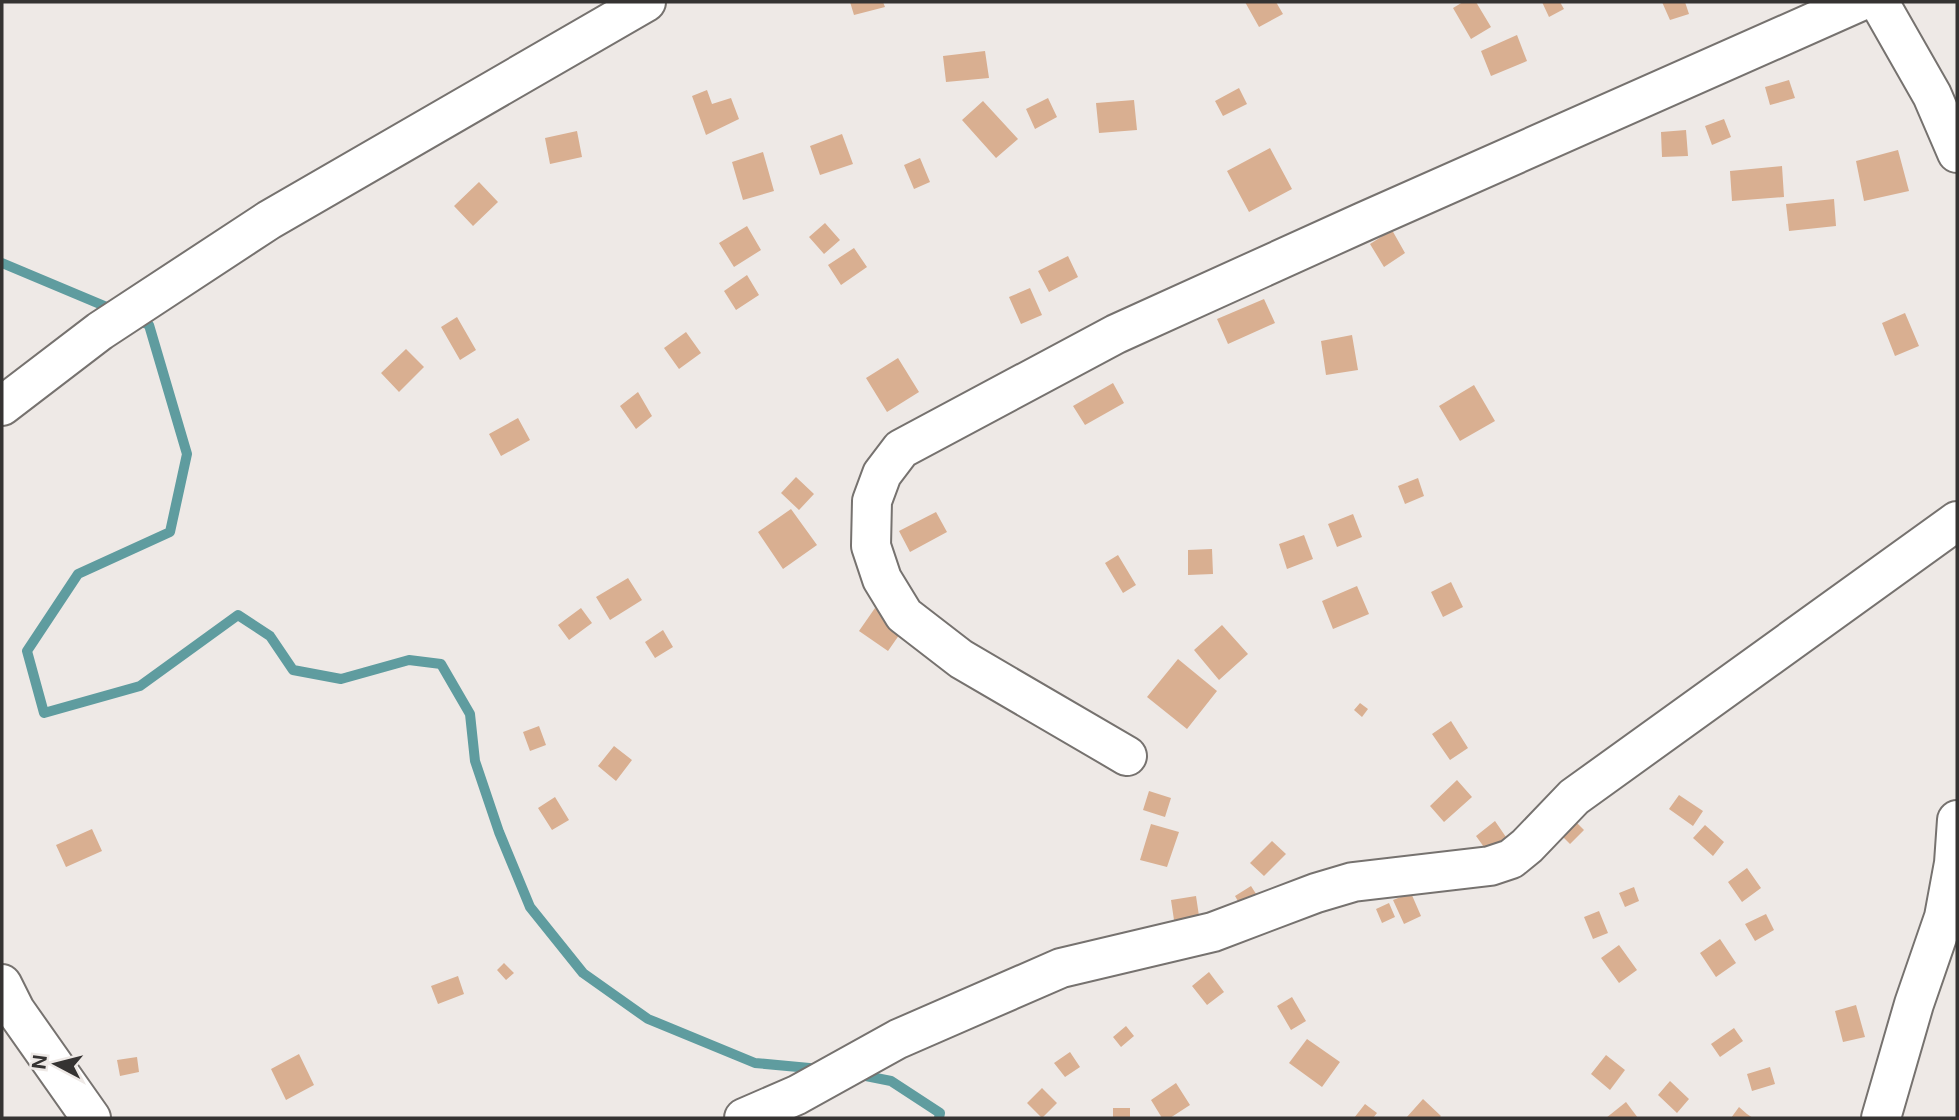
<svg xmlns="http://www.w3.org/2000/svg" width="1959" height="1120" viewBox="0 0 1959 1120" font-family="Inter,sans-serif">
  <rect width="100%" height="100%" fill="#eee9e6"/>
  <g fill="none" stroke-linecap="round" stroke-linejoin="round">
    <!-- stream -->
    <path stroke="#5f9c9f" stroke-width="10" d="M2 263 114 310
      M135 319 149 325 187 454 170 532 78 574 27 651 44 713 140 686 238 615 270 636 293 670 341 679 409 660 441 664 470 714 475 761 499 832 530 907 583 973 648 1019 755 1063 820 1069
      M856 1074 891 1081 940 1113 939 1118"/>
  </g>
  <!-- building -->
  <path fill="#d9af91" d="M850 2H883L885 7 854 15Z
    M1245 2H1276L1283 14 1259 27Z
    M1463 2H1476L1491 27 1471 39 1453 8Z
    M1542 2H1560L1564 9 1549 17Z
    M1662 2H1685L1689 14 1670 20Z
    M1517 35 1527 61 1491 76 1481 51Z
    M985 51 989 78 946 82 943 56Z
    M1789 80 1795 98 1770 105 1765 87Z
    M1239 88 1247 104 1223 116 1215 101Z
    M707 90 712 104 731 98 739 119 706 135 692 96Z
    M1048 98 1057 117 1035 129 1026 109Z
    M1134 100 1137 130 1099 133 1096 103Z
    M983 101 1018 139 996 158 962 120Z
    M1724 119 1731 137 1712 145 1705 126Z
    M1686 130 1688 156 1662 157 1661 132Z
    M577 131 582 157 550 164 545 138Z
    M842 134 853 164 820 175 810 146Z
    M1270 148 1292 189 1249 212 1227 171Z
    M1898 150 1909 191 1864 201 1856 161Z
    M763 152 774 191 743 200 732 162Z
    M920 158 930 182 914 189 904 165Z
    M1782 166 1784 197 1732 201 1730 171Z
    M479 182 498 202 473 226 454 206Z
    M1834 199 1836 226 1789 231 1786 204Z
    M825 223 840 240 824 254 809 237Z
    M747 226 761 250 734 267 719 243Z
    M1392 230 1405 253 1384 267 1370 244Z
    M854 248 867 267 841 285 828 265Z
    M1068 256 1078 277 1049 292 1038 271Z
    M747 275 759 295 736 310 724 291Z
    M1030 288 1042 315 1021 324 1009 297Z
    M1264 299 1275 323 1228 344 1217 319Z
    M1905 313 1919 346 1895 356 1882 323Z
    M457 317 476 350 460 360 441 327Z
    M686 332 701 353 679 369 664 348Z
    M1352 335 1358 370 1326 375 1321 341Z
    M406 349 424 367 399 392 381 373Z
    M898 358 919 392 887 412 866 378Z
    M1113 383 1124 403 1085 425 1073 406Z
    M1474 385 1495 421 1460 441 1439 406Z
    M638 392 652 416 636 429 620 406Z
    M518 418 530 440 501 456 489 434Z
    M796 477 814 494 799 510 781 493Z
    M1418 478 1424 496 1405 504 1398 486Z
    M791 509 817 545 783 569 758 532Z
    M936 512 947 532 910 552 899 531Z
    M1353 514 1362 537 1337 547 1328 524Z
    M1304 535 1313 559 1287 569 1279 544Z
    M1212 549 1213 574 1188 575V550Z
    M1118 555 1136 585 1123 593 1105 563Z
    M628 578 642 600 610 620 596 597Z
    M1451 582 1463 607 1443 617 1431 592Z
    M1357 586 1369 614 1333 629 1322 601Z
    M581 608 592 623 569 640 558 625Z
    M875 608 904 628 888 651 859 631Z
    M1222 625 1248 654 1219 680 1194 650Z
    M663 630 673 647 655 658 645 642Z
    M1178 659 1217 691 1187 729 1147 697Z
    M1360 703 1368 709 1362 717 1354 710Z
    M1451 721 1468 748 1450 760 1432 734Z
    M539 726 546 745 530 751 523 732Z
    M614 746 632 760 616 781 598 766Z
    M1457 780 1472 797 1444 822 1430 806Z
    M1149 791 1171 798 1165 817 1143 810Z
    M1679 795 1703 811 1693 826 1669 809Z
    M555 797 569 820 552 830 538 808Z
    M1567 813 1584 830 1570 844 1553 827Z
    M1495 821 1508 840 1489 854 1476 836Z
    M1151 824 1179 832 1167 867 1140 860Z
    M1705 825 1724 842 1713 856 1693 838Z
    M92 829 102 851 66 867 56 845Z
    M1272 841 1286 854 1264 876 1250 863Z
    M1747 868 1761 888 1742 902 1728 882Z
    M1251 886 1258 897 1242 908 1235 896Z
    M1634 887 1639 901 1625 907 1619 893Z
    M1411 893 1421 916 1404 924 1393 900Z
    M1196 896 1199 916 1174 920 1171 900Z
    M1389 903 1395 917 1382 923 1376 909Z
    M1599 911 1608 933 1593 939 1584 917Z
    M1766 914 1774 930 1755 941 1745 924Z
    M1720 939 1736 963 1716 977 1700 953Z
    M1619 945 1637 970 1619 983 1601 958Z
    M504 963 514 973 506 980 497 970Z
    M1209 972 1224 992 1207 1005 1192 986Z
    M458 976 464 994 438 1004 431 986Z
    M1292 997 1306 1021 1291 1030 1277 1006Z
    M1856 1005 1865 1037 1843 1042 1835 1011Z
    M1126 1026 1134 1036 1121 1047 1113 1037Z
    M1734 1028 1743 1041 1720 1057 1711 1044Z
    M1307 1039 1340 1062 1322 1087 1289 1063Z
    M1070 1052 1080 1067 1065 1077 1054 1063Z
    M299 1054 314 1085 286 1100 271 1069Z
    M1606 1055 1625 1070 1610 1090 1591 1074Z
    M137 1057 139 1072 120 1076 117 1060Z
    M1770 1067 1775 1084 1752 1091 1747 1074Z
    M1670 1081 1689 1099 1677 1113 1658 1095Z
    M1176 1083 1190 1105 1170 1118H1162L1151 1100Z
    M1042 1088 1057 1103 1042 1118 1027 1103Z
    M1423 1099 1441 1116 1439 1118H1406Z
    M1626 1102 1638 1118H1606Z
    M1365 1104 1377 1113 1373 1118H1354Z
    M1739 1107 1747 1114 1753 1118H1731Z
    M1113 1108H1130V1118H1113Z"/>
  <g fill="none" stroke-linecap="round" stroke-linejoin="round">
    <!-- minor casing -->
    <g stroke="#76726f" stroke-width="42">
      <path id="minor" d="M1879 2 1932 95 1957 153
        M2 406 100 331 269 220 646 2
        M1127 756 961 659 904 615 882 579 871 546 872 501 882 474 901 449 1116 334 1363 222 1859 2
        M2 984 15 1010 91 1118
        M744 1118 797 1095 898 1039 1061 968 1213 932 1316 893 1353 882 1490 866 1511 859 1527 846 1574 797 1957 521
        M1881 1118 1914 1004 1944 917 1954 863 1957 820"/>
    </g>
    <!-- minor -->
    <use href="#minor" stroke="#fff" stroke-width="38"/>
  </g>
  <!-- border -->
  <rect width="1959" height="1120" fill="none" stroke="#353332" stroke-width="7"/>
  <!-- north arrow -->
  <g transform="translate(56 1064) rotate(277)" stroke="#eee9e6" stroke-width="5" paint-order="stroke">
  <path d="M0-5L12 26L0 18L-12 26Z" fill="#353332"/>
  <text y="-10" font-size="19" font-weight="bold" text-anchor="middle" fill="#353332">N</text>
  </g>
</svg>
